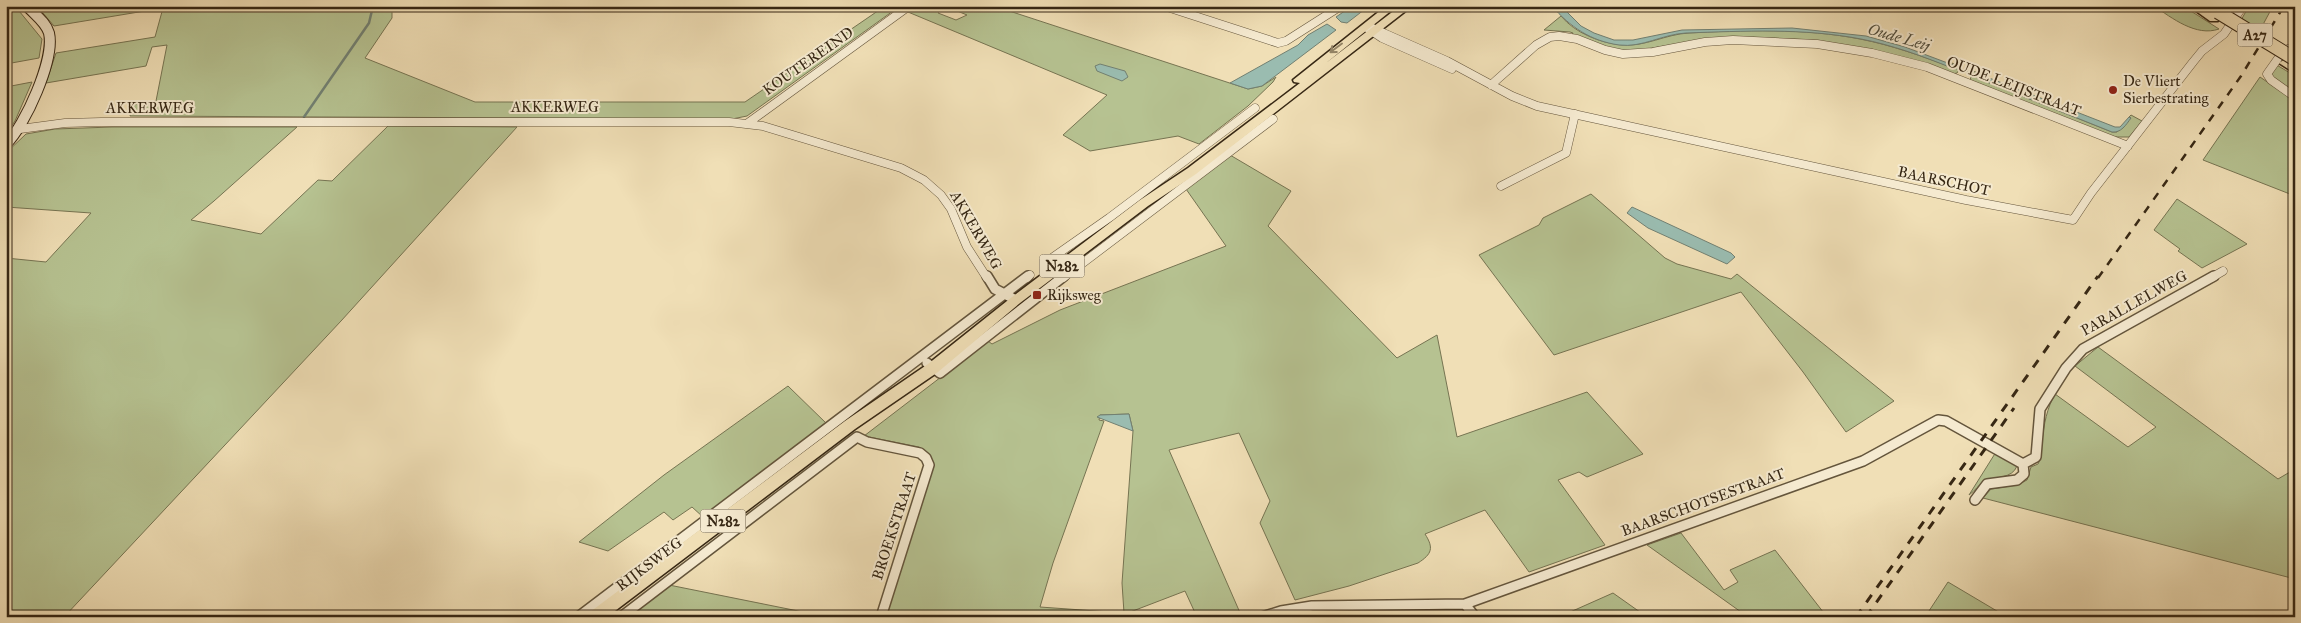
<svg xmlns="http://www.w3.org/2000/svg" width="2301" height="623" viewBox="0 0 2301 623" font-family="'IM FELL Great Primer',serif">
  <rect width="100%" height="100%" fill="#f0dfb6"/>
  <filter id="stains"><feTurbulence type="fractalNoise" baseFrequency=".004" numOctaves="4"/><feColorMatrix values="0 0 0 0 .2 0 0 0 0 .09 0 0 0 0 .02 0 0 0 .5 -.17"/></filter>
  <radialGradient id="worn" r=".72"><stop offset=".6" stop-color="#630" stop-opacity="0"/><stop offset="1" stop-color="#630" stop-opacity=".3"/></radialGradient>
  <!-- green -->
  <path fill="#b6c291" stroke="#767452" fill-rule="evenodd" d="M6 6H15L42 39 39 58 6 64Z
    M37 6H392V18L365 58 475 102H745L885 6H900L747 116 732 119 130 116 133 105 156 101 167 45 152 47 146 66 46 83 56 53 155 37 163 8 54 26Z
    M916 6H944L938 13 956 20 967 15 945 6H994L1248 89 1262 86 1276 77 1273 82 1248 106 1199 144 1178 136 1090 151 1063 135 1107 95 908 12Z
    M2154 6H2183L2219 29C2196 37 2172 18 2154 6Z
    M2249 6 2266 9 2268 6H2273L2259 32 2240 22Z
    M1561 16C1575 33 1600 43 1622 45 1645 47 1666 34 1689 33 1746 30 1804 28 1860 39 1891 45 1922 56 1951 67L1953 65 1952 63 1961 67 1957 73 1953 74 1875 50 1813 40 1745 37 1694 41 1635 51 1615 50 1572 35 1573 33 1570 32 1544 30Z
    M2275 64 2295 76V94L2267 77Z
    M1973 71 1981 74 1977 78 2112 132H2117L2131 118 2129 117 2131 115 2142 121 2129 137H2112L1970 80Z
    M2260 77 2295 101V196L2203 160Z
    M32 82 15 121 6 134V87Z
    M388 126 517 127 341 321 64 617H6V258L46 262 91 213 6 207V153L26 134 55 129 112 127H297L214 201 191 220 261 234 318 180 332 181Z
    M1230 155 1291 191 1268 226 1397 358 1437 335 1457 437 1587 392 1643 454 1587 477 1579 472 1558 480 1605 545 1529 572 1485 510 1425 534C1434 548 1432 554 1418 563L1349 586 1295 600 1260 523 1270 501 1239 433 1169 450 1241 615 1197 617 1185 591 1125 614V617H883L933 464 928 453 919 447 864 436 988 341 992 344 1060 310 1226 246 1186 189ZM1129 414 1133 431 1122 583 1124 613 1040 607 1053 563 1104 421 1099 420 1100 415Z
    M1591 194 1665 258 1677 264 1731 279 1737 274 1894 401 1846 432 1803 372 1741 292 1554 355 1479 255 1539 225 1543 218Z
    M2177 199 2247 244 2202 268 2178 251 2180 249 2154 230Z
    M2098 347 2278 479 2295 469V579L1983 498 1991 489 2017 485 2027 480 2031 467 2038 464C2042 457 2041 449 2042 441 2044 424 2047 408 2055 394L2128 447 2156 427 2075 366Z
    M788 386 827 424 703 517 692 507 673 520 664 512 608 551 579 542 664 475Z
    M1996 452 2017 466C2012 479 1996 476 1985 481 1979 484 1975 491 1969 495Z
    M1681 533 1724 590 1738 582 1730 570 1775 550 1827 617H1748L1647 545Z
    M1948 582 2007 617H1925Z
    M669 585 828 617H628Z
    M1613 593 1647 617H1559Z"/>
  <!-- water -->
  <path fill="#9abcb0" stroke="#728072" d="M1352 6H1369L1347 23 1341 22 1336 17Z
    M1552 6H1561L1581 26 1594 33 1614 40H1633L1682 30 1792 28 1866 36 1905 47 1953 65 1952 68C1922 56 1892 45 1861 39 1804 28 1744 31 1686 33 1663 34 1642 48 1619 45 1591 41 1570 27 1552 6Z
    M1327 24 1336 30 1262 86 1248 89 1230 83 1298 45 1308 35Z
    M1100 64 1125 71 1128 77 1122 81 1097 71 1095 66Z
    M1979 74 2115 127H2120L2129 117 2131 118C2126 125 2121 133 2112 132L1977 78Z
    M1632 207 1731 253 1735 257 1727 264 1648 228 1627 213Z
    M1129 414 1133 431 1097 417 1100 415Z"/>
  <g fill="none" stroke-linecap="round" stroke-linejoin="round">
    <!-- stream -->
    <path stroke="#728072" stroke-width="2.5" d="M1949 65 1980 77
      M304 117 369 23 373 6"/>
    <!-- street-far1 casing -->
    <g stroke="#64553c" stroke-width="9">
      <path id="street-far1" d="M1164 6 1278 43 1286 41 1341 6
        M1370 27 1447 61 1512 96 1537 106 1966 200 2073 220 2091 193 2193 62 2202 51 2224 34 2243 6
        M1367 28 1382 38 1452 69
        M2295 47 2284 50 2267 74 2271 80 2295 97
        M1491 85 1536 45 1550 37 1559 36 1577 39 1605 50 1623 54 1653 52 1705 42 1733 40 1817 44 1872 53 1927 67 2128 146
        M748 123 909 6
        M20 129 65 123 101 122H729L763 126 901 168 924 180 941 195 951 209 967 247 987 278
        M1501 186 1566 153 1575 114
        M1049 260 1109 218 1255 108
        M1027 278 1030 275
        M1063 278 1273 119
        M2211 278 2223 271"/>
    </g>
    <!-- street casing -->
    <g stroke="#64553c" stroke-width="12">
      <path id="street" d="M987 276 995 289 1016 300
        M927 363 940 373 1064 276
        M2023 464 2036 457 2040 409 2066 368 2083 349 2214 276
        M1975 500 1987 484 2017 480 2024 474 2023 464
        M1465 604 1475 617
        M578 617 1028 276
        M621 617 857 437 867 442 920 453 926 458 929 465 881 617
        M1262 617 1281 611 1312 606 1465 604 1863 461 1938 420 1946 421 2023 464"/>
    </g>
    <!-- secondary casing -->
    <g stroke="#362714" stroke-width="12">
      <path id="secondary" d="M6 144C25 126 55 59 49 33 46 22 34 14 27 6"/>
    </g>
    <!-- primary casing -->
    <g stroke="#362714" stroke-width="3">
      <path id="primary" d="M1386 6H1397L1326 63 1400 6H1412L1196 174 1148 206 1020 303 938 372 855 429 607 617H588L590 612 845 421 928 364 1012 297 1140 200 1188 168 1300 83 1294 82 1293 80Z"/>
    </g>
    <!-- highway casing -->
    <g stroke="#362714" stroke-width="3">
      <path id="highway" d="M2189 6H2204L2220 18 2218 21H2210Z
        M2285 59 2295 64V73L2279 63Z"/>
    </g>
    <!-- street-far1 -->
    <use href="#street-far1" stroke="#f5ead0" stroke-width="8"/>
    <!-- street -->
    <use href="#street" stroke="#f5ead0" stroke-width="9"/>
    <!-- secondary -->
    <use href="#secondary" stroke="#f5ead0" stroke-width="10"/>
    <!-- primary -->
    <use href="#primary" fill="#f0dfb6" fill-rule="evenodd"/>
    <!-- highway -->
    <use href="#highway" fill="#f0dfb6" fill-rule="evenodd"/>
    <!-- rail-far1 -->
    <path stroke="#362714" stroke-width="2.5" stroke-dasharray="8 8" stroke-linecap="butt" d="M2098 278 2241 76 2284 6"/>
    <!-- rail -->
    <path stroke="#362714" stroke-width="3" stroke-dasharray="9 9" stroke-linecap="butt" d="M1856 617 2098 276
      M1866 617 2014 408"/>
    <!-- highway-bridge casing -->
    <g stroke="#362714" stroke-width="15" stroke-linecap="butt">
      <path id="highway-bridge" d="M2218 12 2293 58"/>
    </g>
    <!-- highway-bridge -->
    <use href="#highway-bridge" stroke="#f0dfb6" stroke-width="13"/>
  </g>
  <!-- one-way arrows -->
  <defs><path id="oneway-shaft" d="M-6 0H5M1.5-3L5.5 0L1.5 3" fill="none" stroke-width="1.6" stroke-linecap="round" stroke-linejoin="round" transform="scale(1.25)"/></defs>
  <use stroke="#938365" href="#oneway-shaft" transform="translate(1336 48) rotate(143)"/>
  <!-- markers -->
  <g fill="#8f2418" stroke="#f5ead0" stroke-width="2">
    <circle cx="2113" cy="90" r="5"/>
    <rect x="1032" y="290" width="10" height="10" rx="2.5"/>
  </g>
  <g text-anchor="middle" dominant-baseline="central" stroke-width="4" stroke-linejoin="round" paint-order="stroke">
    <!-- shield labels -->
    <g fill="#f5ead0" stroke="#6f624c" stroke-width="1">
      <rect x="2237.5" y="23.5" width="35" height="23" rx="4"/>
      <rect x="1039.5" y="254.5" width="45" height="23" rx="4"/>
      <rect x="700.5" y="509.5" width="45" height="23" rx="4"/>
    </g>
    <g font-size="14" font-weight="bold" fill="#362714">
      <text x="2255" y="35">A27</text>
      <text x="1062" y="266">N282</text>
      <text x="723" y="521">N282</text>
    </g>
    <!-- street labels -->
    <g font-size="15" fill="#362714" stroke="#f5ead0">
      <text transform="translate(808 61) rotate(-35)">KOUTEREIND</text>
      <text transform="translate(2014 86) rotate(21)">OUDE LEIJSTRAAT</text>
      <text x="555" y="107">AKKERWEG</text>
      <text x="150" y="108">AKKERWEG</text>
      <text transform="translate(1944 181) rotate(12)">BAARSCHOT</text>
      <text transform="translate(976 230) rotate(60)">AKKERWEG</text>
      <text transform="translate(2134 303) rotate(-29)">PARALLELWEG</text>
      <text transform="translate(1703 502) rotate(-20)">BAARSCHOTSESTRAAT</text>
      <text transform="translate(894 526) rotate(-72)">BROEKSTRAAT</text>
      <text transform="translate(649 564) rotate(-37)">RIJKSWEG</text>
    </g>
    <!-- poi labels -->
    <g font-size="15" fill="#362714" stroke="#f5ead0" text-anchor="start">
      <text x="2123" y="81">De Vliert<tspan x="2123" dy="17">Sierbestrating</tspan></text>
      <text x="1047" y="295">Rijksweg</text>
    </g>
    <!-- water labels -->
    <g font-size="16" font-style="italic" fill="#4f4c3b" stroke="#f5ead0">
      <text transform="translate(1899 37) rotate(16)">Oude Leij</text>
    </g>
  </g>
  <!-- margin -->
  <rect width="2301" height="623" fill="none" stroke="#f0dfb6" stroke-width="25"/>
  <rect x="8" y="8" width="2286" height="608" fill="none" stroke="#362714" stroke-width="2.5"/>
  <rect x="12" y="12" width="2276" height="598" fill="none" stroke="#362714"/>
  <rect width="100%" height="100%" filter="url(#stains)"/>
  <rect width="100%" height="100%" fill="url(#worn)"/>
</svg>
